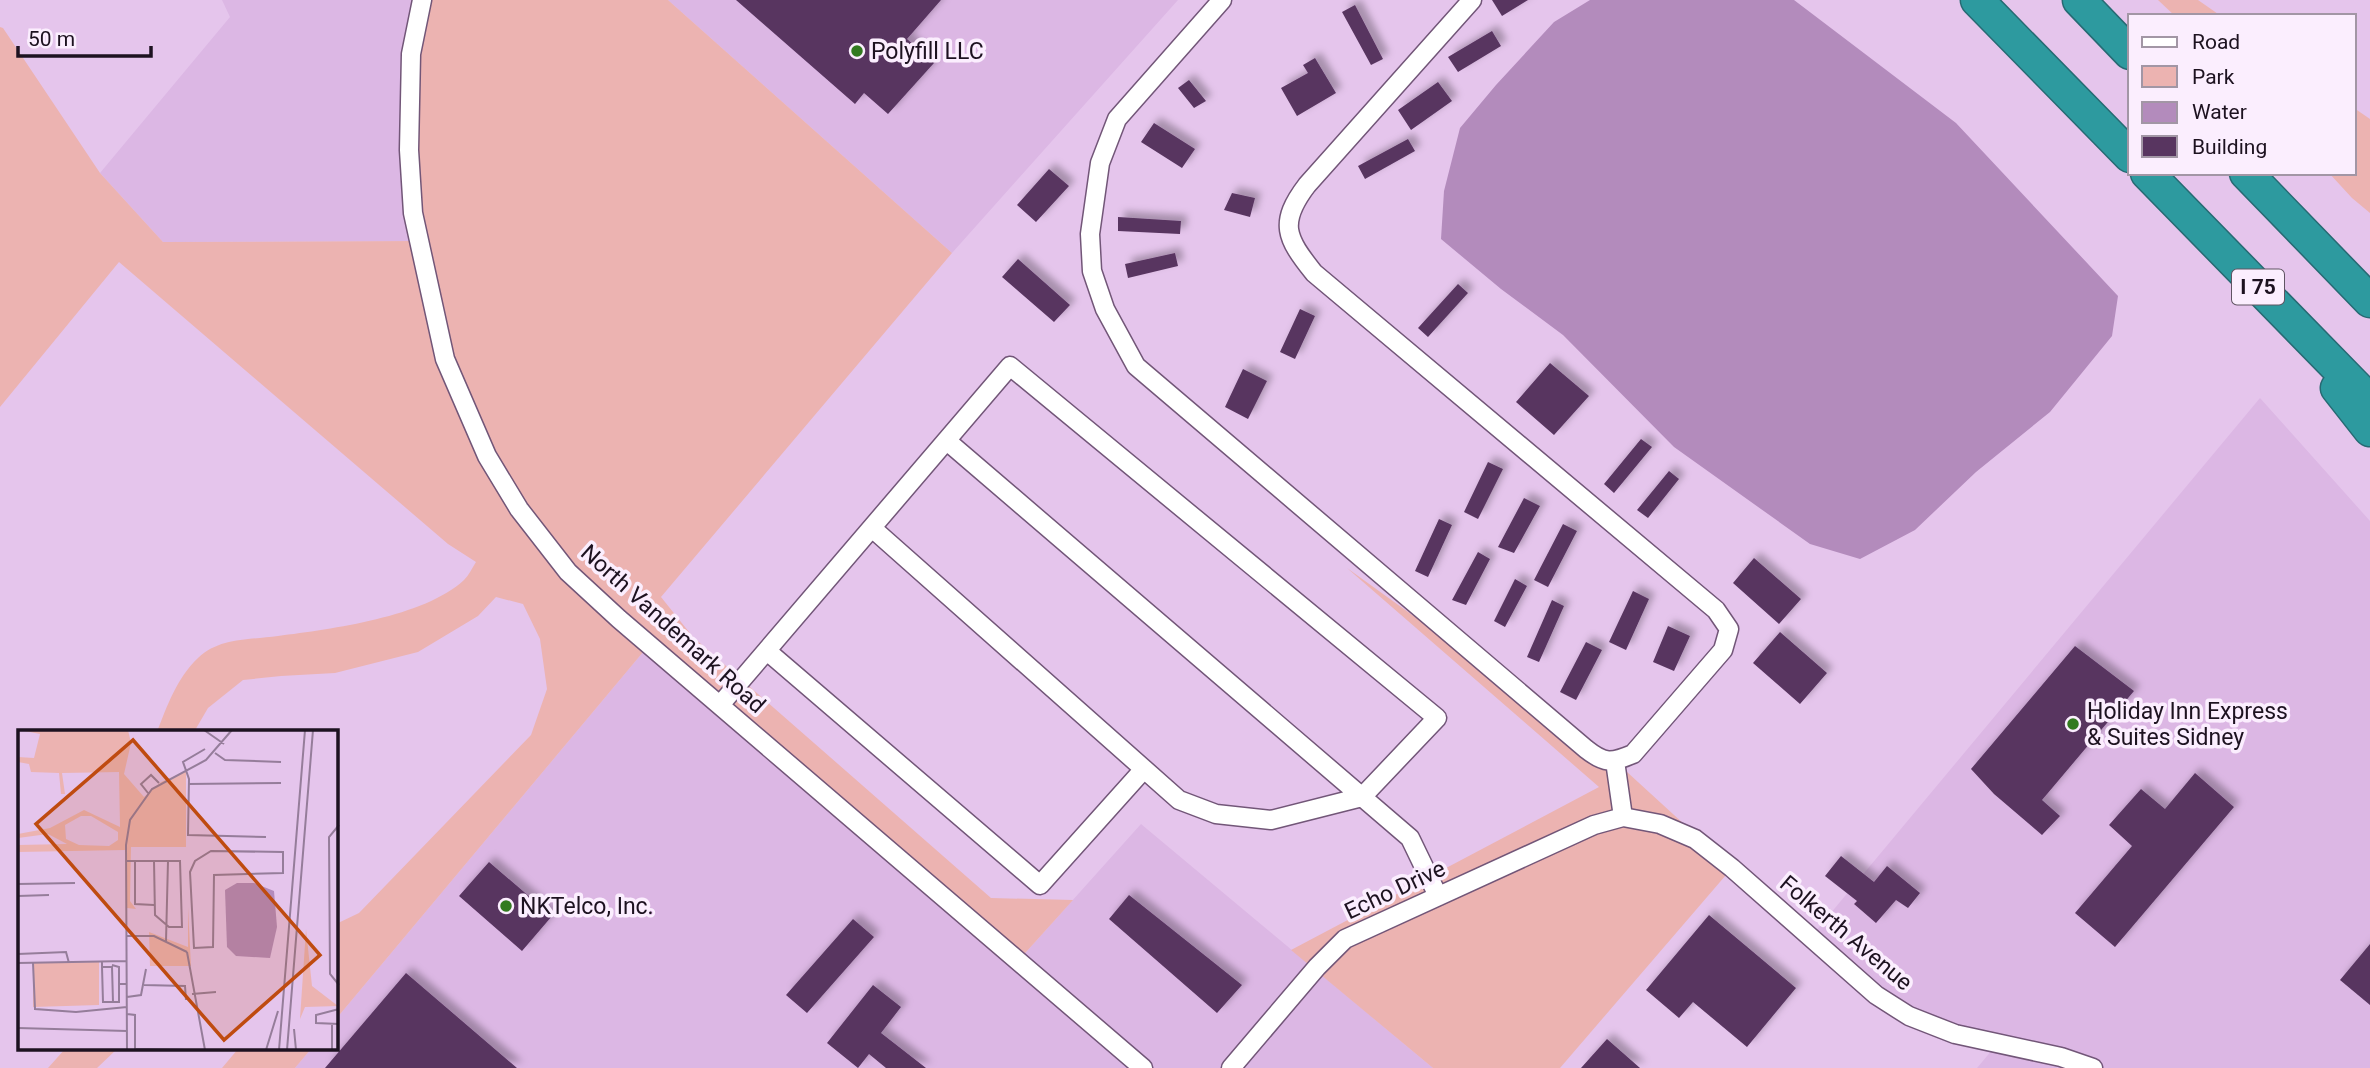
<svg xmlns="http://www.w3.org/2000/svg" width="2370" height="1068" viewBox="0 0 2370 1068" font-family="Roboto,sans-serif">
  <defs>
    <filter id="shadow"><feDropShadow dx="6" dy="-6" stdDeviation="3.5" flood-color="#0004"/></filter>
  </defs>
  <rect width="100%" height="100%" fill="#e5c5ec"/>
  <!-- built -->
  <path fill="#dcb7e4" d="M222 0H422L419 241 163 242 100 173 230 17Z
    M668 0H1178L952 253Z
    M2260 398 2370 521V1068H1977L1998 1043 1931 1026 1810 938Z
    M649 645 1019 960 1141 824 1433 1068H295L311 1049H336V1019Z"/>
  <!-- green -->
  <path fill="#ecb3b1" d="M422 0H668L952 253 661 597 693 637 991 898 1073 900 1018 961 649 645 336 1019V924L359 913 531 735 547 689 540 639 523 604 496 597 478 616 418 652 335 673 281 676 243 680 208 708 194 732H157C167 706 177 678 198 658 220 637 250 640 278 636 332 629 424 617 464 580 469 575 472 568 476 562L448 544 119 262 0 407V27L3 28 100 173 163 242 418 241 413 213Z
    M2158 0H2198L2221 16H2175Z
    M2354 108 2370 119V213L2352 198 2329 173H2354Z
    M1347 568 1615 761 1732 868 1560 1068H1433L1291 950 1599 787Z
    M65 1049H117L97 1068H48Z
    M238 1049H311L295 1068H222Z"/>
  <!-- water -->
  <path fill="#b38bbc" d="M1590 0H1794L1956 123 2118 296 2112 336 2050 412 1976 472 1915 530 1860 559 1810 544 1674 447 1563 335 1501 289 1441 239 1444 191 1460 128 1496 85 1554 22Z"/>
  <!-- building -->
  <path fill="#583560" filter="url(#shadow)" d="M736 0H941L907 39 934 63 888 114 864 93 855 104Z
    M1492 0H1528L1502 16Z
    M1355 5 1383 59 1371 65 1342 12Z
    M1492 31 1501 46 1458 72 1448 57Z
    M1315 58 1336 93 1297 116 1281 88 1308 73 1303 65Z
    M1189 80 1206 101 1194 108 1178 88Z
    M1438 82 1452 101 1411 130 1398 110Z
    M1154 123 1195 149 1182 168 1141 142Z
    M1408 139 1415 151 1365 179 1358 166Z
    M1049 169 1069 186 1036 222 1017 205Z
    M1232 193 1255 198 1250 217 1224 210Z
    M1118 217 1181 221 1180 234 1118 231Z
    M1175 253 1178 266 1128 278 1125 264Z
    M1018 259 1070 305 1054 322 1002 277Z
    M1458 284 1468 293 1428 337 1418 328Z
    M1300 309 1315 316 1295 359 1280 352Z
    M1550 363 1589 396 1554 435 1516 402Z
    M1243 369 1267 381 1248 419 1225 407Z
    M1641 439 1652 447 1614 493 1604 484Z
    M1488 462 1503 469 1478 519 1464 512Z
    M1669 471 1679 479 1648 518 1637 510Z
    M1524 498 1540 506 1514 553 1498 547Z
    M1439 519 1452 525 1428 577 1415 571Z
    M1563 524 1577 531 1548 587 1534 580Z
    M1478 552 1490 559 1466 605 1452 600Z
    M1754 558 1801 599 1779 624 1733 583Z
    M1515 579 1527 586 1505 627 1494 621Z
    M1633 591 1649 599 1626 650 1609 642Z
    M1552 600 1564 606 1539 662 1527 657Z
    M1668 626 1690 636 1674 671 1653 662Z
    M1780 632 1827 673 1800 704 1753 663Z
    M1586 642 1602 650 1576 700 1560 692Z
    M2075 646 2134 691 2042 800 2060 816 2042 835 1994 794 1971 769Z
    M2195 773 2234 807 2115 947 2075 913 2132 846 2109 825 2141 789 2165 809Z
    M1841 856 1874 882 1887 866 1920 893 1908 908 1896 900 1876 923 1854 904 1857 901 1825 876Z
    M489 862 552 916 522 951 459 896Z
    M1129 895 1242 985 1217 1013 1109 919Z
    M1709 915 1796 988 1747 1047 1693 1002 1679 1018 1646 990Z
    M853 919 874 937 807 1013 786 995Z
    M2370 944V1005L2340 980Z
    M406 973 517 1068H325Z
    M873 985 901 1007 881 1033 926 1068H886L869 1054 858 1068 827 1043Z
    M1607 1039 1640 1068H1581Z"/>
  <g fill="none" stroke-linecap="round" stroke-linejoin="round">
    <!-- minor casing -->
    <g stroke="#725678" stroke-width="21">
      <path id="minor" d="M422 0 411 54 409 150 413 213 445 359 487 456 519 509 568 572 619 619 1143 1068
        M1222 0 1117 119 1100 163 1090 234 1092 271 1105 309 1136 366 1586 749C1605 764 1611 763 1633 754L1723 650 1729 629 1716 610 1314 273C1286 238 1278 223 1307 185L1472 0
        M947 441 1410 838 1438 896
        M767 651 1040 885 1144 769
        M720 705 1010 366 1437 718 1362 797 1271 820 1216 814 1179 800 872 528
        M1615 761 1623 817
        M1231 1068 1317 967 1345 939 1594 825 1623 817 1660 824 1695 839 1732 868 1876 995 1909 1016 1955 1034 2061 1057 2093 1068"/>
    </g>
    <!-- motorway casing -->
    <g stroke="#276a73" stroke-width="35">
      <path id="motorway" d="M1977 0 2130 156
        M2079 0 2130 53
        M2147 173 2370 401
        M2246 173 2370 301
        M2337 388 2370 430"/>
    </g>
    <!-- minor -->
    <use href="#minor" stroke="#fff" stroke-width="18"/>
    <!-- motorway -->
    <use href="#motorway" stroke="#2d9a9f" stroke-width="32"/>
  </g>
  <!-- markers -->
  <g fill="#327a1f" stroke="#fbeefe" stroke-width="2.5">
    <circle cx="857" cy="51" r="7"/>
    <circle cx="2073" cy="724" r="7"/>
    <circle cx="506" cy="906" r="7"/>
  </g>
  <g text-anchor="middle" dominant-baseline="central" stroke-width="7" stroke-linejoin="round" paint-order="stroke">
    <!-- shield labels -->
    <rect fill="#fbeefe" stroke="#605463" stroke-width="2" x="2232" y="269.5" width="52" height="35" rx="5"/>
    <g font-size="21" font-weight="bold" fill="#1d1220">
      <text x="2258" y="287">I 75</text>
    </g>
    <!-- poi labels -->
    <g font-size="23" fill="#1d1220" stroke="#fbeefe" text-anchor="start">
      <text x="871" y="51">Polyfill LLC</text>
      <text x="2087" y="711">Holiday Inn Express<tspan x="2087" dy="26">&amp; Suites Sidney</tspan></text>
      <text x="520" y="906">NKTelco, Inc.</text>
    </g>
    <!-- street labels -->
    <g font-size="23" fill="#1d1220" stroke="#fbeefe">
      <text transform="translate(673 629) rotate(42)">North Vandemark Road</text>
      <text transform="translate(1395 890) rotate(-25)">Echo Drive</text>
      <text transform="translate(1846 933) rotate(40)">Folkerth Avenue</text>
    </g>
  </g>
  <!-- overview -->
  <g transform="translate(18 730)">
    <rect width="320" height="320" fill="#e5c5ec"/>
    <path d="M2 0H110L113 13 106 44 126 67 143 52 168 41V117H113L112 171 118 179 109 178 108 120 0 122V115L49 114 30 104 0 108V104L32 98 66 80 102 97 101 42 44 43 47 64H43L41 43 13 42 11 34 0 32V27L16 28 22 4ZM63 86H73L100 102V110L91 116 61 115 48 109 47 95ZM170 177 173 236H132L131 202 170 217ZM288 199 294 256 320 276 287 277 282 289ZM81 232V275L15 277V233Z" fill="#ecb3b1" fill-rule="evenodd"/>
    <path d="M219 153H236L256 161 259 197 252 228 218 226 209 217 207 160Z" fill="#b38bbc"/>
    <path fill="none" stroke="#957d9a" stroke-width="2" d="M186 0 206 14M187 19 165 32 171 49 170 105 248 107M197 23 207 30 263 32M170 54 263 53M130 63 123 54 133 45 141 53M321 95 311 107 312 244 321 255M193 121 265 122V143L196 145 195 217 176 218 172 142 177 131ZM108 131H162L164 197H151L137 185 136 131M117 131V174L136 175M0 154 57 153M0 166 31 165M109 206H136L169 222M148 211 150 131M169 222 187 320M0 224 48 222 51 233M84 232V237L85 272H95L94 237H84M0 233 109 231M15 233 17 279 58 282 109 277M94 235 101 237V254H109M126 255 167 256 168 270M174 264 198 262M109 267 123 265 128 239M95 272H101V254M321 279 298 285V293L321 294M109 284 117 285V319L167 320M314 294V320M0 298 109 301M276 299 278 320M109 320 108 115 112 90 134 59 188 30 214 0M248 320 260 281M261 320 287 0M269 320 295 0"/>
    <path fill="#bf4b10" fill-opacity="0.15" stroke="#bf4b10" stroke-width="3.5" d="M115 10 302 225 206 310 18 94Z"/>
    <rect width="320" height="320" fill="none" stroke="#1d1220" stroke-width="3.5"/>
  </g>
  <!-- legend -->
  <rect x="2128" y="14" width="228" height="161" fill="#fbeefe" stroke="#a296a5" stroke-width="2"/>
  <rect x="2142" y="37" width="35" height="10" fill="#ffffff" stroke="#a296a5" stroke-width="2"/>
  <text x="2192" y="49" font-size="21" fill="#1d1220">Road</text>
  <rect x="2142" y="66" width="35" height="21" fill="#ecb3b1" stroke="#a296a5" stroke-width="2"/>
  <text x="2192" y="84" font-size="21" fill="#1d1220">Park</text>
  <rect x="2142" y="102" width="35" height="21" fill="#b38bbc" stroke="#a296a5" stroke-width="2"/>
  <text x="2192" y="119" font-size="21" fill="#1d1220">Water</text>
  <rect x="2142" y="136" width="35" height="21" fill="#583560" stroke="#a296a5" stroke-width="2"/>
  <text x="2192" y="154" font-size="21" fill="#1d1220">Building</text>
  <!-- scale -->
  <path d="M18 46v10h133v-10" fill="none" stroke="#1d1220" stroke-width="3.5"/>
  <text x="28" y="46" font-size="21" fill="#1d1220" stroke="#fbeefe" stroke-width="5" paint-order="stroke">50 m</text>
</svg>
